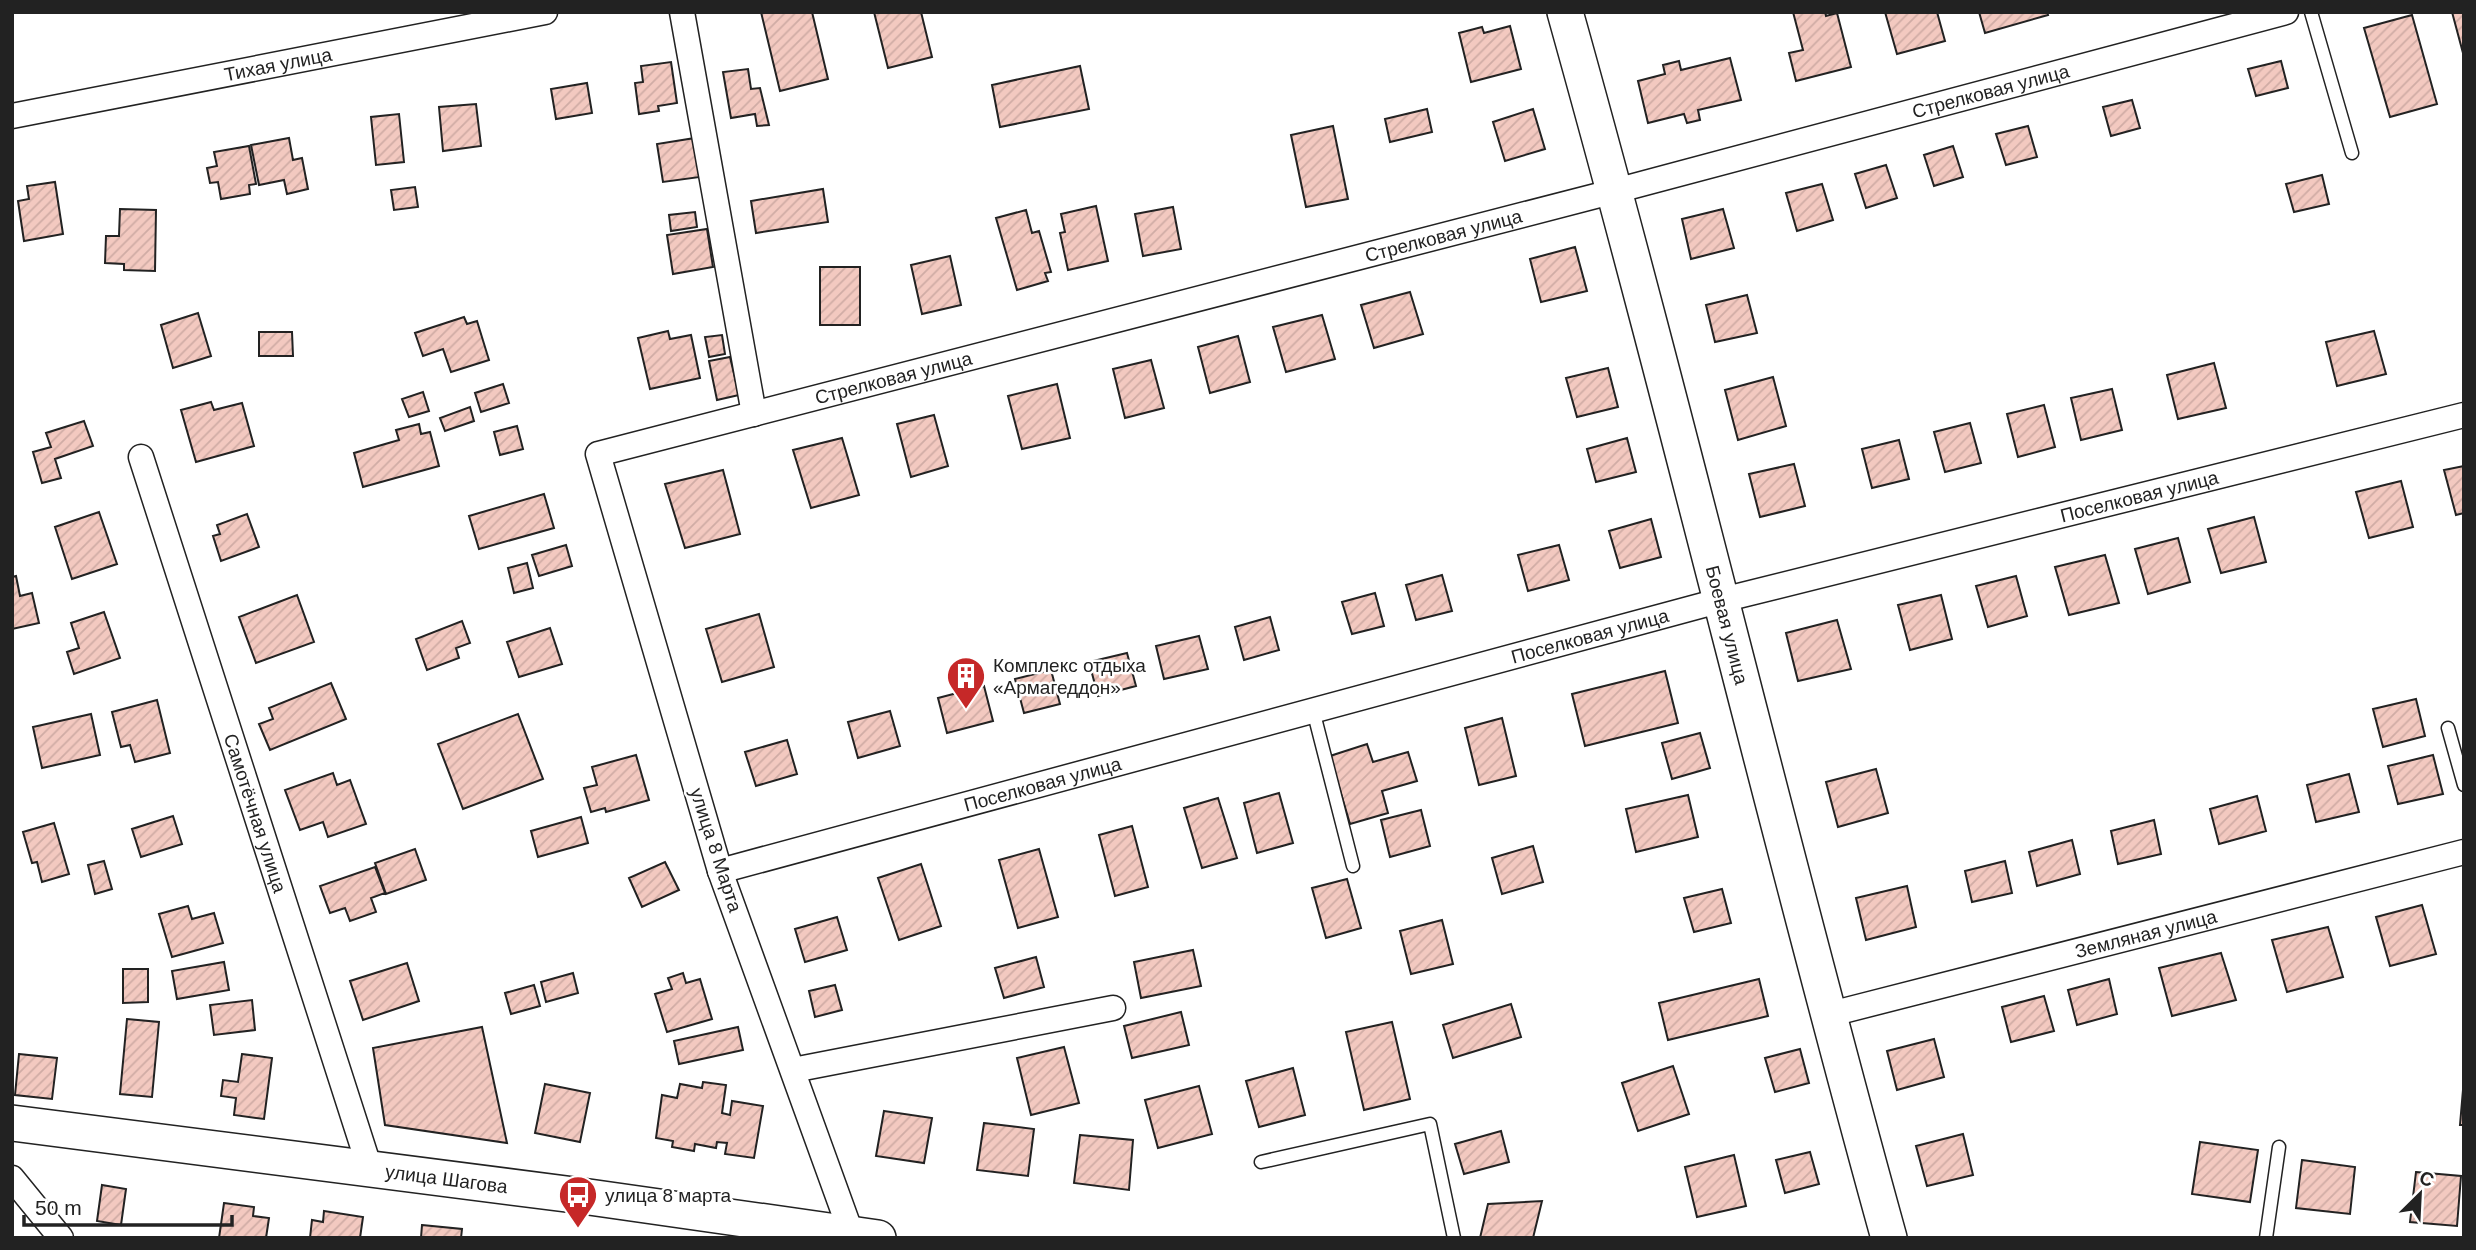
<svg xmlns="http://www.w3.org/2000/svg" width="2476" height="1250" viewBox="0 0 2476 1250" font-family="Arial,sans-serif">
  <defs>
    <pattern id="building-hatch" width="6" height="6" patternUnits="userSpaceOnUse" patternTransform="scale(1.75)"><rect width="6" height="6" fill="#f3c9c0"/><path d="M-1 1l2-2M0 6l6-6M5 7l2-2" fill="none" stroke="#d0aca5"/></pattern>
  </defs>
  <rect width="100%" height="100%" fill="#fff"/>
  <!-- building -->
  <path fill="url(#building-hatch)" stroke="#222" stroke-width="2" d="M761 12H812L828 79 780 91Z
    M874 12H921L932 57 888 68Z
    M1793 12H1825L1826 16 1837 13 1851 67 1796 81 1789 53 1803 50Z
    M1885 12H1937L1945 41 1897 54Z
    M1979 12H2047L2048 15 1985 33Z
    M2452 12H2464V52L2463 53Z
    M2412 15 2437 104 2390 117 2364 28Z
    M1510 26 1521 69 1471 82 1459 33 1482 27 1484 33Z
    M1730 58 1741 100 1698 110 1700 120 1687 123 1684 114 1648 123 1638 81 1665 74 1663 65 1679 61 1681 70Z
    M2281 61 2288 88 2256 96 2248 69Z
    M671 62 677 103 658 106 659 111 639 114 635 83 643 82 641 66Z
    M1080 66 1089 109 1000 127 992 85Z
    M748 69 751 89 760 88 769 125 757 126 755 114 731 118 723 72Z
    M587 83 592 113 556 119 551 89Z
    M2132 100 2140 128 2111 136 2103 107Z
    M476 104 481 146 443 151 439 107Z
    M1427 109 1432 132 1390 142 1385 119Z
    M1533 109 1545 149 1505 161 1493 122Z
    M399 114 404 162 376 165 371 117Z
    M1333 126 1348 199 1306 207 1291 135Z
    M2028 126 2037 157 2006 165 1996 134Z
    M289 138 293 160 302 158 308 189 287 194 284 180 259 185 251 145Z
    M695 138 700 177 663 182 657 144Z
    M249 146 256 184 249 185 250 194 221 199 218 182 210 183 207 168 217 166 214 152Z
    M1953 146 1963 177 1934 186 1924 155Z
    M1886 165 1897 198 1866 208 1855 174Z
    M2322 175 2329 204 2294 212 2286 184Z
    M55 182 63 234 24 241 18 201 29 199 27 186Z
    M1822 184 1833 220 1797 231 1786 193Z
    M415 187 418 207 394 210 391 190Z
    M823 189 828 222 756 233 751 201Z
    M1096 206 1108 261 1068 270 1060 233 1065 232 1061 214Z
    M1173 207 1181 249 1143 256 1135 214Z
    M120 209 156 210 155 271 124 270V264L105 263 106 236H119Z
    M1723 209 1734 248 1691 259 1682 219Z
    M1026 210 1032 233 1039 231 1051 272 1045 273 1048 281 1017 290 996 218Z
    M695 212 697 227 671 231 669 215Z
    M707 229 713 267 673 274 667 235Z
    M1575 247 1587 291 1541 302 1530 259Z
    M950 256 961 305 922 314 911 265Z
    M820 267H860V325H820Z
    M1410 292 1423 334 1374 348 1361 305Z
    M1747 295 1757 333 1715 342 1706 305Z
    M198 313 211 356 173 368 161 325Z
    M1322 315 1335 359 1286 372 1273 327Z
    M464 317 467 324 477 321 489 360 451 372 443 349 423 356 415 333Z
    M668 331 670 339 691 335 700 378 650 389 638 338Z
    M2374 331 2386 374 2337 386 2326 342Z
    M259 332H292L293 356H259Z
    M722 335 725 354 709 357 705 337Z
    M1238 336 1250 382 1210 393 1198 347Z
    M730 357 739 395 717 400 709 361Z
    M1151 360 1164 408 1125 418 1113 369Z
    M2214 363 2226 408 2178 419 2167 375Z
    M1608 368 1618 407 1577 417 1566 378Z
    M1773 377 1786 426 1738 440 1725 390Z
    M503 384 509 403 481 412 475 393Z
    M1057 384 1070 438 1022 449 1008 396Z
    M2112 389 2122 430 2081 440 2071 398Z
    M423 392 429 411 409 417 402 399Z
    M211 402 214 410 242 403 254 446 196 462 181 410Z
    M2044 405 2055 447 2018 457 2007 414Z
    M470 407 474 421 445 431 440 418Z
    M934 415 948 466 911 477 897 424Z
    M84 421 93 446 55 459 61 478 42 483 33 452 51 447 46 433Z
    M1970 423 1981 463 1945 472 1934 432Z
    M419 424 421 434 430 432 439 466 363 487 354 453 399 440 396 430Z
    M517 426 523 449 500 455 494 432Z
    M842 438 859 495 811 508 793 450Z
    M1627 438 1636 472 1596 482 1587 449Z
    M1899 440 1909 479 1872 488 1862 449Z
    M1794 464 1805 506 1760 517 1749 474Z
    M2464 466V513L2456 515 2444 470Z
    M723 470 740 534 685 548 665 484Z
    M2401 481 2413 527 2369 538 2356 492Z
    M544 494 554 528 479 549 469 516Z
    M99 512 117 564 72 579 55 527Z
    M247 514 259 547 221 561 213 536 220 534 217 525Z
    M2254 517 2266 562 2221 573 2208 529Z
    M1651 519 1661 557 1620 568 1609 531Z
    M2178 538 2190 582 2148 594 2135 549Z
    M566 545 572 566 539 576 532 555Z
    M1559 545 1569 580 1528 591 1518 555Z
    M2105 555 2119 603 2069 615 2055 567Z
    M527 563 533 588 514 593 508 568Z
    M1442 575 1452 611 1416 620 1406 585Z
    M16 576 20 596 32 593 39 623 12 629V577Z
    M2016 576 2027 616 1988 627 1976 586Z
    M1375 593 1384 626 1352 634 1342 602Z
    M297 595 314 642 256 663 239 617Z
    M1941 595 1952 639 1910 650 1898 605Z
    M104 612 120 658 74 674 67 652 79 648 71 623Z
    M759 614 774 667 722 682 706 629Z
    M1270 617 1279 650 1244 660 1235 627Z
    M1837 620 1851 669 1798 681 1786 633Z
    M462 621 470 643 456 648 459 658 427 670 416 639Z
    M550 628 562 664 519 677 507 642Z
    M1199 636 1208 669 1164 679 1156 646Z
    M1127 653 1136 686 1098 696 1089 662Z
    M1051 670 1060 704 1024 713 1015 679Z
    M1665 671 1678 723 1585 746 1572 694Z
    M331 683 346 719 270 750 259 724 273 719 269 708Z
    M984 686 993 721 947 733 938 698Z
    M2416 699 2425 736 2383 747 2373 709Z
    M157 700 170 753 135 762 130 745 121 747 112 712Z
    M890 711 900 746 858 758 848 722Z
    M91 714 100 755 42 768 33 727Z
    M518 714 543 779 463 809 438 744Z
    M1502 718 1516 776 1479 785 1465 728Z
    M1700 733 1710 768 1672 779 1662 743Z
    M787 740 797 774 756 786 745 752Z
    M1367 744 1373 762 1408 752 1417 781 1382 791 1388 813 1350 824 1330 756Z
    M636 755 649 800 606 812 605 808 591 812 584 788 597 785 592 767Z
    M2433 755 2443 794 2398 804 2388 766Z
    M1876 769 1888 813 1838 827 1826 782Z
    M333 773 337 785 350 780 366 824 328 837 323 822 300 830 285 790Z
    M2349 774 2359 812 2316 822 2307 785Z
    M1279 793 1293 843 1257 853 1244 803Z
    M1688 795 1698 837 1636 852 1626 809Z
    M2257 796 2266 831 2219 844 2210 809Z
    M1218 798 1237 858 1202 868 1184 808Z
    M1421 810 1430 846 1390 857 1381 820Z
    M173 816 182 844 141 857 132 829Z
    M581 817 588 843 538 857 531 831Z
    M2154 820 2161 854 2118 864 2111 831Z
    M54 823 69 874 42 882 37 862 32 863 23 832Z
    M1132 826 1148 887 1115 896 1099 835Z
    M2072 840 2080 874 2037 886 2029 852Z
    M1533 846 1543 882 1502 894 1492 858Z
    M415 849 426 880 386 894 375 863Z
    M1039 849 1058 917 1018 928 999 860Z
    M104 861 112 889 95 894 88 865Z
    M2005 861 2012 893 1972 902 1965 871Z
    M665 862 679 890 642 907 629 878Z
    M921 864 941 926 899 940 878 878Z
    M375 867 385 893 371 898 376 912 350 921 345 908 330 913 320 886Z
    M1347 879 1361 928 1326 938 1312 888Z
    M1907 886 1916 927 1866 940 1856 898Z
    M1722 889 1731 923 1694 932 1684 898Z
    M2422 905 2436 954 2390 966 2376 917Z
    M188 906 192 919 214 913 223 943 172 957 159 914Z
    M837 917 847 950 805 962 795 929Z
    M1442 920 1453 964 1411 974 1400 931Z
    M2328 927 2343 977 2287 992 2272 940Z
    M1193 950 1201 986 1141 998 1134 962Z
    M2221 953 2236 1000 2172 1016 2159 968Z
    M1036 957 1044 987 1004 998 995 968Z
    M224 962 229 990 177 999 172 971Z
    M407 963 419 1001 363 1020 350 981Z
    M123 969H148V1002L123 1003Z
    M573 973 578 993 546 1002 541 982Z
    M683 973 686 983 700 979 712 1019 667 1032 655 994 672 989 668 978Z
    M1759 979 1768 1016 1668 1040 1659 1003Z
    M2109 979 2117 1014 2077 1025 2068 990Z
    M534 985 540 1006 511 1014 505 993Z
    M835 985 842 1010 815 1017 809 991Z
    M2044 996 2054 1031 2011 1042 2002 1007Z
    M252 1000 255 1030 214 1035 210 1005Z
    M1511 1004 1521 1037 1453 1058 1443 1025Z
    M1181 1012 1189 1045 1132 1058 1124 1026Z
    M127 1019 159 1022 152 1097 120 1094Z
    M1392 1022 1410 1099 1364 1110 1346 1032Z
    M482 1027 507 1143 385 1125 373 1048Z
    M738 1027 743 1050 679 1064 674 1041Z
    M1934 1039 1944 1077 1897 1090 1887 1051Z
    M1064 1047 1079 1103 1031 1115 1017 1058Z
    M1800 1049 1809 1083 1775 1092 1765 1058Z
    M19 1054 57 1058 52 1099 15 1095Z
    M242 1054 272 1058 264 1119 234 1115 236 1098 221 1096 223 1080 238 1082Z
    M1673 1066 1689 1114 1638 1131 1622 1083Z
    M1293 1068 1305 1115 1259 1127 1246 1081Z
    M2464 1078V1125H2460Z
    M703 1082 726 1085 722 1113 730 1115 732 1101 763 1106 754 1158 725 1154 727 1143 717 1142 716 1148 695 1144 694 1151 672 1147 673 1141 656 1138 662 1095 677 1098 680 1084 702 1088Z
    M545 1084 590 1093 580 1142 535 1133Z
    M1199 1086 1212 1134 1158 1148 1145 1100Z
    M884 1111 932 1118 924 1163 876 1156Z
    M984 1123 1034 1129 1028 1176 977 1170Z
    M1501 1131 1509 1162 1464 1174 1455 1144Z
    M1963 1134 1973 1175 1927 1186 1916 1146Z
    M1080 1135 1133 1140 1129 1190 1074 1183Z
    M2200 1142 2258 1150 2250 1202 2192 1194Z
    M1810 1152 1819 1184 1785 1193 1776 1160Z
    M1734 1155 1746 1206 1697 1217 1685 1167Z
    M2302 1160 2355 1167 2350 1214 2296 1208Z
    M2416 1172 2461 1176 2457 1226 2410 1222Z
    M102 1185 126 1189 121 1225 97 1221Z
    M1542 1201 1533 1238H1480L1488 1204Z
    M224 1203 254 1207 253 1216 269 1218 266 1238H219Z
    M324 1211 363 1217 360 1238H310L312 1220 323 1222Z
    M422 1225 462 1229 461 1238H421Z"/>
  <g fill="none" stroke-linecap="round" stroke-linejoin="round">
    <!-- lane casing -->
    <g stroke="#222" stroke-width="15">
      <path id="lane" d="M2311 12 2352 153
        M1313 710 1353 866
        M2448 728 2464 785
        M1261 1162 1430 1124 1454 1238
        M2266 1238 2279 1147"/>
    </g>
    <!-- street casing -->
    <g stroke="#222" stroke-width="27">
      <g id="street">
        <path d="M682 12 754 414"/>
        <path id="s1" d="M12 116 545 12"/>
        <path id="s2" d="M141 457 370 1169"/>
        <path id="s3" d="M720 871 1722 600 2464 415"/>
        <path id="s4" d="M1827 1015 2464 852"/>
        <path d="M793 1070 1113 1008"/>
        <path d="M12 1178 61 1238"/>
        <path id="s5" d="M853 1238 720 871 598 454 1615 191 2286 12"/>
      </g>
    </g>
    <!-- secondary casing -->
    <g stroke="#222" stroke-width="38">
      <g id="secondary">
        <path id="s6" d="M1565 12C1679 419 1776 831 1889 1238"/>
        <path id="s7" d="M12 1123 582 1196 878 1238"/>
      </g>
    </g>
    <!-- lane -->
    <use href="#lane" stroke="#fff" stroke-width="12"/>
    <!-- street -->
    <use href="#street" stroke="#fff" stroke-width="24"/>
    <!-- secondary -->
    <use href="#secondary" stroke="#fff" stroke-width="35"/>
  </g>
  <!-- icons -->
  <defs>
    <g id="building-pin" transform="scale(2.0125)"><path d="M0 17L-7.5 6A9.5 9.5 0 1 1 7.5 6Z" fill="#c62828" stroke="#fff"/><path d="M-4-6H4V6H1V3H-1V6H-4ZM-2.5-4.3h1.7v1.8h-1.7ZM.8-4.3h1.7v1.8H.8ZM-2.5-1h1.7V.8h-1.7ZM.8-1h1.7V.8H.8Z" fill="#fff"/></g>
    <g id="bus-pin" transform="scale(2.0125)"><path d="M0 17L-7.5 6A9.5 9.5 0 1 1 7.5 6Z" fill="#c62828" stroke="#fff"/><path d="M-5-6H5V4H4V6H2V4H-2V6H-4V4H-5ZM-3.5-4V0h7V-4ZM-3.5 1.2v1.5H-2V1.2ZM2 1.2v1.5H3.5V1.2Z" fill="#fff"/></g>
  </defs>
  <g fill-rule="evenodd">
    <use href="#building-pin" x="966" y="676"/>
    <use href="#bus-pin" x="578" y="1195"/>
  </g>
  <g text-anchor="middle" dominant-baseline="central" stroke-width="5" stroke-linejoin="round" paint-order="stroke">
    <!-- street labels -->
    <g font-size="19" fill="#222" stroke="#fff">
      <text stroke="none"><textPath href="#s1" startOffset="271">Тихая улица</textPath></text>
      <text stroke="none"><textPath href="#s5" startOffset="2264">Стрелковая улица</textPath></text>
      <text stroke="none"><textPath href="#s5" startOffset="1698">Стрелковая улица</textPath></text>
      <text stroke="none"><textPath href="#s5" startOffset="1130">Стрелковая улица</textPath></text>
      <text stroke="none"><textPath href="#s3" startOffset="1468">Поселковая улица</textPath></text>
      <text stroke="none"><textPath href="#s6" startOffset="634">Боевая улица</textPath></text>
      <text stroke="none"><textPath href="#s3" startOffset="901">Поселковая улица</textPath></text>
      <text stroke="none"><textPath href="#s3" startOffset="334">Поселковая улица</textPath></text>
      <text stroke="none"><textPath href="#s2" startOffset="374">Самотёчная улица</textPath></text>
      <text transform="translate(716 850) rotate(72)">улица 8 Марта</text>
      <text stroke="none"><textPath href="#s4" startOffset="329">Земляная улица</textPath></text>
      <text stroke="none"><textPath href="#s7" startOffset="438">улица Шагова</textPath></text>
    </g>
    <!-- poi labels -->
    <g font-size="19" fill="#222" stroke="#fff" text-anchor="start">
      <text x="993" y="665">Комплекс отдыха<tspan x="993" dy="22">«Армагеддон»</tspan></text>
      <text x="605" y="1195">улица 8 марта</text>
    </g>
  </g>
  <!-- border -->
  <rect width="2476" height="1250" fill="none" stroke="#222222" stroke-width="28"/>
  <!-- north arrow -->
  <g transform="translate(2420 1194) rotate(24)" stroke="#ffffff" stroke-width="5" paint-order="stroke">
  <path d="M0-5L12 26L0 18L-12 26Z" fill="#222222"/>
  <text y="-10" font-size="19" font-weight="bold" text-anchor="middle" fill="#222222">С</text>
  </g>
  <!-- scale -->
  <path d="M24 1215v10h208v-10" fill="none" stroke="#222222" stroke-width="3.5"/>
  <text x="35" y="1215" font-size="21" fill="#222222" stroke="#ffffff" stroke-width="5" paint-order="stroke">50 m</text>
</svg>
